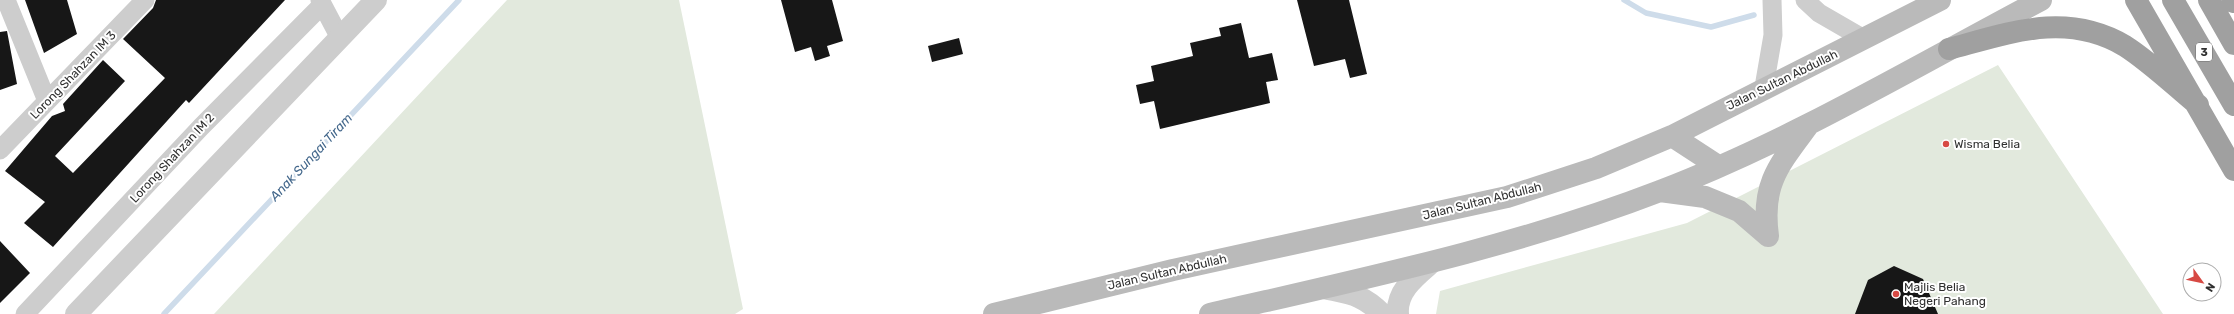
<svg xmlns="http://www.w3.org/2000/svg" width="2234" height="314" viewBox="0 0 2234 314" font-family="Rubik,sans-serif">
  <rect width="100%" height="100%" fill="#fff"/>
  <!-- green -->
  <path fill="#e2e9dd" d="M507 0H679L743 309 735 314H214Z
    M1998 65 2163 314H1436L1440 291 1687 223Z"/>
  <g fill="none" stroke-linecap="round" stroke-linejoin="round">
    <!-- stream -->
    <path stroke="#cedcea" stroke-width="5.5" d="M1624 0 1646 13 1711 27 1754 15
      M164 314 459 0"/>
  </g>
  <!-- building -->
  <path fill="#171717" d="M25 0H67L77 34 44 53Z
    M156 0H285L189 103 186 100 53 247 24 223 45 202 5 171 52 116 65 111 63 104 103 60 125 81 55 156 73 173 165 78 123 39 153 8Z
    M781 0H832L843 41 827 46 830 56 815 61 811 47 795 52Z
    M1297 0H1349L1367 74 1350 78 1345 59 1314 66Z
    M1241 23 1249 58 1272 53 1278 80 1266 82 1270 103 1160 129 1154 101 1140 104 1136 85 1154 81 1151 66 1193 56 1190 43 1221 36 1219 28Z
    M7 31 17 84 0 90V32Z
    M959 38 963 54 932 62 928 46Z
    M0 241 30 273 0 303Z
    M1894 266 1923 279 1938 314H1855L1868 280Z"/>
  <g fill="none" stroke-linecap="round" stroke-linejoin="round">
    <!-- minor -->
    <path stroke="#cdcdcd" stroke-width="19" d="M6 0 47 101
      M320 0 340 38
      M1805 0 1819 13 1864 39
      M1764 87 1773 35 1772 0
      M0 150 145 0
      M25 314 201 127 322 5"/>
    <!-- tertiary -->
    <path stroke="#cdcdcd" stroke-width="22" d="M1324 288C1351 294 1362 294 1382 314
      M76 314 376 0
      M1398 314C1396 291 1416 276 1431 263"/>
    <!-- secondary -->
    <path stroke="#bababa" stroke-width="22" d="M1672 136 1718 166
      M1660 191 1705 197 1739 211 1768 236
      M1768 236C1761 185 1778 166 1807 127
      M994 314 1173 270 1507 197 1596 168 1672 136 1940 0
      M1210 314C1361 279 1515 247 1660 191 1791 141 1916 66 2041 0"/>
    <!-- trunk -->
    <path stroke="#a0a0a0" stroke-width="22" d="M2136 0 2234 170
      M2173 0 2234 105
      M2209 0 2234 44
      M2233 0 2234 2
      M1949 49C2009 33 2066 11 2125 46 2150 62 2175 86 2198 105"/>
  </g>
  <!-- markers -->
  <g fill="#d74943" stroke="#fff" stroke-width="1.5">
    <circle cx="1946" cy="144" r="4"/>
    <circle cx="1896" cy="294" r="4"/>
  </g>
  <g text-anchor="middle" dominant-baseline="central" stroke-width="4" stroke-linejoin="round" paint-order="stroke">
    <!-- shield labels -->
    <rect fill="#fff" stroke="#6e6e6e" stroke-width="1" x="2196" y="43" width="16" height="18" rx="3"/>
    <g font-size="11" font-weight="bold" fill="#303030">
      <text x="2204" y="52">3</text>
    </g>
    <!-- street labels -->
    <g font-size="12" fill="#303030" stroke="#fff">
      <text transform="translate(73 75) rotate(-46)">Lorong Shahzan IM 3</text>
      <text transform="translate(1782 80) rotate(-26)">Jalan Sultan Abdullah</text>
      <text transform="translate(172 158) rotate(-47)">Lorong Shahzan IM 2</text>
      <text transform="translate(1482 201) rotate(-14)">Jalan Sultan Abdullah</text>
      <text transform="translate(1167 272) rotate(-13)">Jalan Sultan Abdullah</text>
    </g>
    <!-- poi labels -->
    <g font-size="12" fill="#303030" stroke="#fff" text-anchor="start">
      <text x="1954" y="144">Wisma Belia</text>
      <text x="1904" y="287">Majlis Belia<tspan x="1904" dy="14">Negeri Pahang</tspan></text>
    </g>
    <!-- water labels -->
    <g font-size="13" font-style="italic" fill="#44688c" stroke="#fff">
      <text transform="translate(311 157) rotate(-47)">Anak Sungai Tiram</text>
    </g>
  </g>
  <!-- north arrow -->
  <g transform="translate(2202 282) rotate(123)"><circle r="19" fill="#ffffff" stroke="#acacac"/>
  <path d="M0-3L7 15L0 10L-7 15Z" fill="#d74943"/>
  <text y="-6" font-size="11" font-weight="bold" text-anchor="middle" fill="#303030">N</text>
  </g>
</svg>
